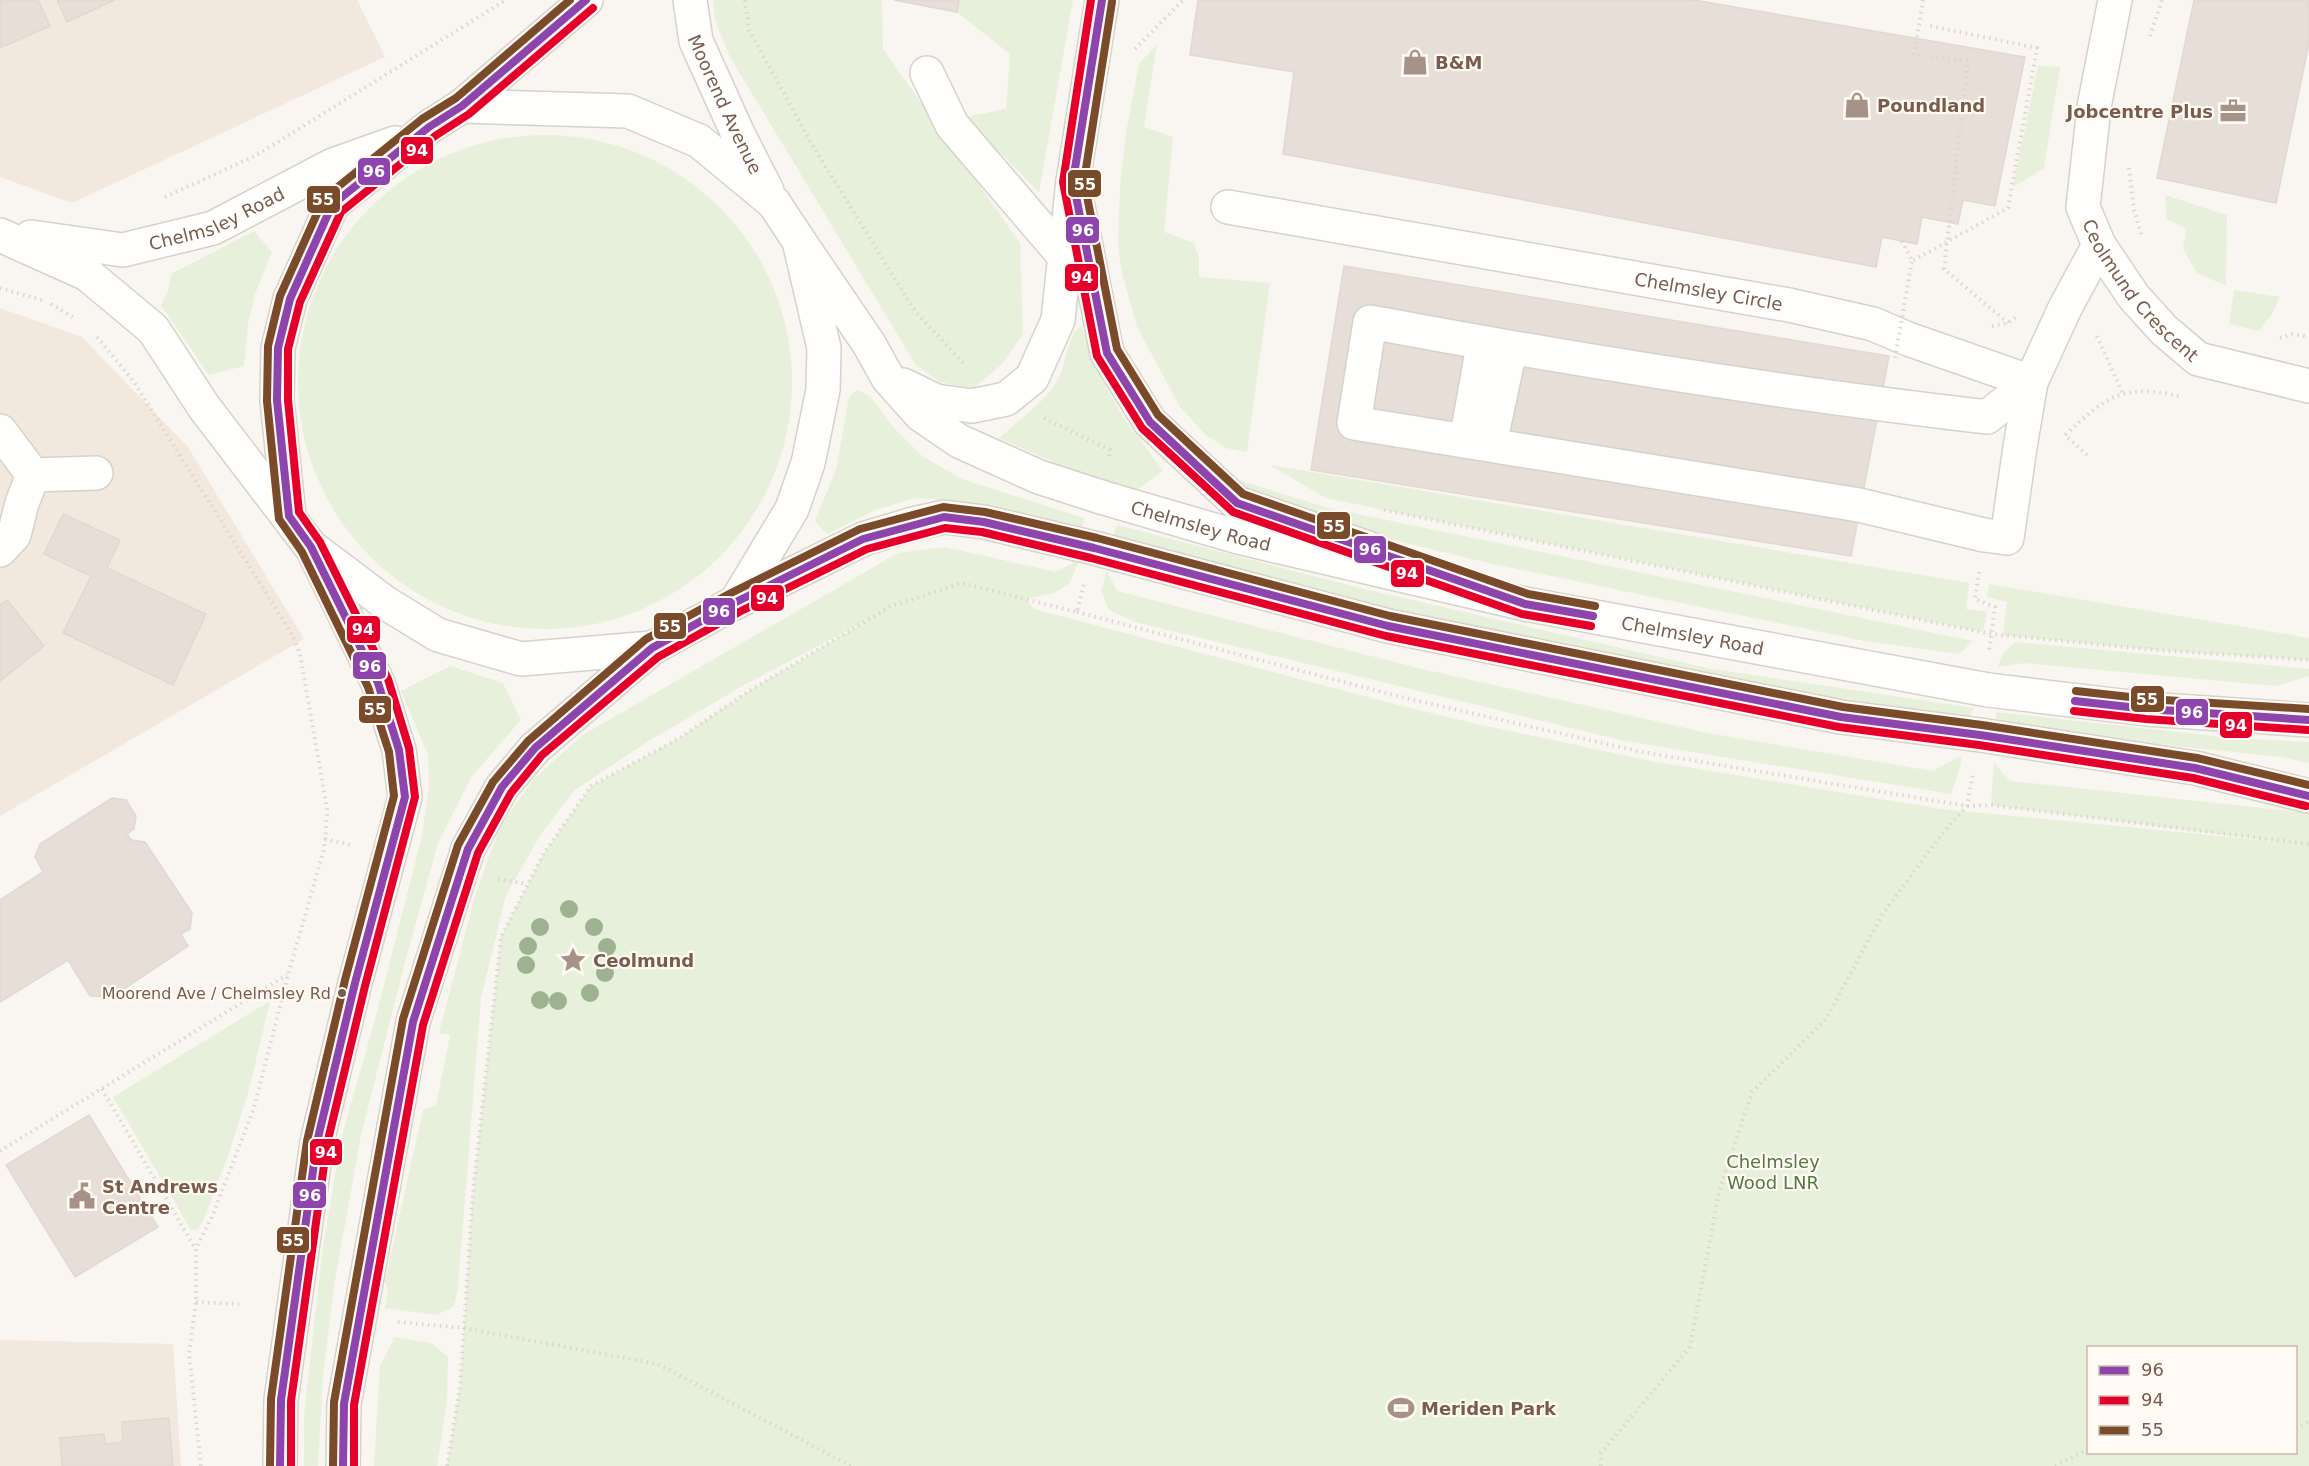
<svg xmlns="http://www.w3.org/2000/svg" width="2309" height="1466" viewBox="0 0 2309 1466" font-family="'DejaVu Sans',sans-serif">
  <rect width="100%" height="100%" fill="#f9f5f0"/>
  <!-- residential -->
  <path fill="#f2e8de" d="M0 0H357L385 57 72 203 0 177Z
    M0 308 82 337 188 447 304 639 0 816Z
    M0 1340 173 1344 181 1466H0Z"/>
  <!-- green -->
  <path fill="#e7f0db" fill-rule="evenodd" d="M713 0H882L883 49 1020 243 1023 334 1002 364 973 389 940 382 916 365 730 57 715 20Z
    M959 0H1073L1039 192 965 117 1006 109 1010 54 957 12Z
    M1157 44 1144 127 1173 137 1164 232 1194 243 1199 258V277L1270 283 1247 452 1226 448 1206 435 1180 407 1137 327 1121 269 1118 243 1119 211 1121 174 1127 127 1139 64Z
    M2038 66 2060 67 2044 168 2013 187Z
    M298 382a247 247 0 1 1 494 0a247 247 0 1 1-494 0Z
    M2165 195 2227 215 2226 286 2197 273 2183 249 2186 229 2167 219Z
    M254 231 272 252 255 294 248 324 244 366 209 375 161 305 168 291 171 274Z
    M2234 290 2280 297 2272 314 2259 331 2229 324Z
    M1081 326 1102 380 1122 415 1163 471 1128 496 1086 481 1049 460 999 438C1019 420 1046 402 1059 378 1067 361 1066 338 1081 326Z
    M857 390 870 396 893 427 922 456 962 479 1084 518 1082 529 957 501 916 498 875 510 827 534 815 521 836 470 849 397Z
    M1270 465 1969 583 1966 609 1987 612 1983 632 1326 498Z
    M1238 480 1328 508 1973 641 1959 654 1865 641 1484 562 1337 526 1265 502Z
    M1117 525 1360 588 1707 668 1974 708 1967 723 1701 680 1413 616 1112 539Z
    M945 547 1056 572 1079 560 1070 583 1054 593 1025 599 1034 609 1398 705 1472 723 1651 761 1941 809 2281 842 1991 805 1994 763 2010 781 2309 813V1466H447L460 1387 473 1192 501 937 544 853 591 786 678 739 749 691 873 617 739 688 647 742 575 790 541 834 506 895 481 998 458 1287 454 1306 437 1315 385 1308 388 1288 385 1281 423 1110 436 1105 450 1035 439 1033 475 896 500 826 533 780 581 736 898 553ZM2088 1348H2296V1452H2088Z
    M1107 571 1117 591 1422 669 1708 733 1932 771 1961 756V764L1951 794 1625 741 1135 622 1109 610 1101 590Z
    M1989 584 2309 638V660L2156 650 2003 635 2007 602 1987 597Z
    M2015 642 2309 669V676L2276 686 2024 663 1998 667 2003 653Z
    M450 666 503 683 521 720 472 776 438 843 404 966 361 1135 334 1286 323 1376 318 1466H304V1416L322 1253 341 1139 377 1012 422 836 429 784 428 755 401 691Z
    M1996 712 2232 738 2309 742V763L2281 757 1997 727Z
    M270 1001 249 1090 229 1153 203 1221 198 1229 191 1230 113 1097Z
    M395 1337 431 1343 448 1357 447 1401 437 1466H374L380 1366Z"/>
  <!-- building -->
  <path fill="#e6ded7" stroke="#e2d8d2" stroke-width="1.5" d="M0 0H38L50 26 0 48Z
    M57 0H115L67 22Z
    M894 0H959L957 12Z
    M1198 0H1694L2025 57 1995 206 1963 200 1958 224 1922 217 1917 244 1882 237 1876 267 1283 154 1294 72 1190 55Z
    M2194 0H2309V43L2276 203 2157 178Z
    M1344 266 1889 356 1851 556 1311 470Z
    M63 514 120 540 107 568 206 614 173 685 63 633 91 576 44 554Z
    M7 600 44 646 0 681V605Z
    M112 798 126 800 136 816 134 829 127 834 131 840 145 842 192 913 190 929 181 934 188 946 112 997 90 996 68 960 0 1002V900L43 872 35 857 40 844Z
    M89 1115 158 1227 75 1277 6 1165Z
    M169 1418 173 1466H62L60 1438 104 1434 105 1444 123 1442 122 1422Z"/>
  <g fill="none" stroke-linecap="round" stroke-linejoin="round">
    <!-- minor casing -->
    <g stroke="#d7d1cb" stroke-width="36">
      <g id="minor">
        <path id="s1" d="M690 0 696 41 738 134 767 191"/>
        <path id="s2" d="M2115 0 2094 107 2083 207 2099 245 2134 297 2164 330 2198 359 2309 386"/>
        <path d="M927 73 952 125 1065 257"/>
        <path d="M462 106 628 111 699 141 774 203 799 241 824 348 823 390 808 463 792 509 736 602"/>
        <path d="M1073 181 1107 353 1150 422 1237 503 1368 548"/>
        <path id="s3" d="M1228 207 1789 305 1873 324 1908 339 2031 382 2065 308 2099 245"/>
        <path d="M0 235 87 274 153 329 204 407 311 547 384 602 438 635 521 659 652 648 736 602 863 539 913 524 944 517 984 522 1094 548 1388 626 1841 717 1980 735 2195 768 2309 796"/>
        <path id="s4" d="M31 237 123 250 213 228 333 165 395 143"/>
        <path id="s5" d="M799 241 869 344 888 378 921 415 959 441 1039 477 1104 498 1238 537 1525 604 1988 690 2147 709 2309 720"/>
        <path d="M1370 322C1574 360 1781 393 1987 417L2031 382 2020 447 2007 538 1984 535 1859 505 1354 423Z"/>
        <path d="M903 385 936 401 972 406 1006 399 1032 378 1058 320 1073 181 1102 0"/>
        <path d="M0 431 33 475"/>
        <path d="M1466 441 1483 346"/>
        <path d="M1490 444 1510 350"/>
        <path d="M33 475 96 473"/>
        <path d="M289 516 277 400 278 348 290 299 332 205 429 127 462 106 586 0"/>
        <path d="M0 550 14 535 22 503 33 475"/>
        <path d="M280 1466 281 1400 317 1142 355 983 405 797 399 750 378 683 315 554"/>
        <path d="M343 1466 344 1404 413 1022 468 849 502 787 535 748 652 648"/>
      </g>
    </g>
    <!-- path -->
    <path stroke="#dcd5d0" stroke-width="4" stroke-dasharray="1.5 4.5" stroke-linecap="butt" d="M745 0 749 30 814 148 915 311 966 366
      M1923 0 1914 55 1968 61 1944 269 2008 323
      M2150 36 2162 0
      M1135 49 1183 0
      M2129 168 2134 210 2142 237
      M165 197 255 156 506 0
      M1902 241 1912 261 2008 208 2037 48 1930 26
      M0 288 45 301
      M51 304 76 319
      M1992 326 2008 323 2018 315
      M2097 336 2122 392
      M97 337 134 382 293 636 300 654 327 809 326 832 323 853 288 975 254 1108 212 1217 196 1248V1302L189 1354 201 1466
      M2280 338 2293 334 2309 337
      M1044 418 1110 450 1109 459
      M2087 455 2065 435C2109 395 2122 383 2182 397
      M1384 510 1991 634 2156 650 2309 660
      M1979 572 1975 599 1995 607 1989 652
      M1077 612 1401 697 1642 752 1967 806 1991 805 2309 844
      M325 839 351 845
      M498 879 527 884
      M102 1089 195 1248
      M0 1151 287 975
      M196 1302 239 1304
      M398 1322 463 1328 658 1364 851 1466
      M2296 1429 2309 1421
      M447 1466 460 1387 473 1192 501 937 544 853 591 786 678 739 749 691 891 606 962 583 1077 612 1084 584
      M1601 1466V1453L1690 1347 1719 1192 1752 1092 1826 1019 1882 915 1941 835 1967 806 1973 773
      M2055 1466 2088 1449"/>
    <!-- minor -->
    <use href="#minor" stroke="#fefefd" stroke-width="33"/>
    <!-- path-bridge -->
    <path stroke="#dcd5d0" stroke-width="4" stroke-dasharray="1.5 4.5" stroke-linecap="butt" d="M1895 358 1912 261"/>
    <!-- bus-1 casing -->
    <g stroke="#fffaf3" stroke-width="12">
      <path id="bus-1" d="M1102 0 1073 181 1107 353 1150 422 1237 503 1525 604 1593 616
        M2075 701 2147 709 2309 720
        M280 1466 281 1400 317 1142 355 983 405 797 399 750 378 683 311 547 289 516 277 400 278 348 290 299 332 205 429 127 462 106 586 0
        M343 1466 344 1404 413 1022 468 849 502 787 535 748 652 648 736 602 863 539 944 517 984 522 1094 548 1388 626 1841 717 1980 735 2195 768 2309 796"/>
    </g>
    <!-- bus-2 casing -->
    <g stroke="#fffaf3" stroke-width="12">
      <path id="bus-2" d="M1091 0 1063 182 1097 356 1142 428 1233 512 1522 614 1591 626
        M2074 711 2146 719 2308 730
        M291 1466V1401L327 1144 365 986 415 797 409 748 388 679 320 542 299 512 288 400V349L300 302 341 212 435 136 469 114 593 8
        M354 1466V1405L423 1025 478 853 511 793 542 755 658 657 741 611 867 549 945 528 982 532 1091 558 1386 636 1839 727 1979 745 2193 778 2306 806"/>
    </g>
    <!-- bus-3 casing -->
    <g stroke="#fffaf3" stroke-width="12">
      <path id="bus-3" d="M1112 2 1084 181 1117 349 1158 415 1243 494 1528 594 1595 606
        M2076 691 2148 699 2309 709
        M270 1466 271 1399 307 1141 345 980 394 796 389 752 368 687 302 552 279 519 267 401 268 346 280 296 324 198 422 119 456 98 570 0
        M333 1466 334 1402 403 1019 458 845 493 782 528 741 646 639 731 593 860 529 943 507 985 512 1097 538 1390 616 1843 707 1982 725 2197 758 2309 785"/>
    </g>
    <!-- bus-1 -->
    <use href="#bus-1" stroke="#8e44ad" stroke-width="8"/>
    <!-- bus-2 -->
    <use href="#bus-2" stroke="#e4002b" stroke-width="8"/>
    <!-- bus-3 -->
    <use href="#bus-3" stroke="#7a4b2a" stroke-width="8"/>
  </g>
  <!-- trees -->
  <g fill="#9eb190">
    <circle cx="569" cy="909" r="9"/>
    <circle cx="540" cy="927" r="9"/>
    <circle cx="594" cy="927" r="9"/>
    <circle cx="528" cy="946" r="9"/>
    <circle cx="607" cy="947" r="9"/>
    <circle cx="526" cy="965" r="9"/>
    <circle cx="605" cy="973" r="9"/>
    <circle cx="590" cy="993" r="9"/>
    <circle cx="540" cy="1000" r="9"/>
    <circle cx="558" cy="1001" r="9"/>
  </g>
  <!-- icons -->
  <defs>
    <g id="shop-bare" transform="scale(2.07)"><path d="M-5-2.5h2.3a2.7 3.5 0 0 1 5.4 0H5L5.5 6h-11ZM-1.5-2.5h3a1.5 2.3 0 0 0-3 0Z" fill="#a69286" stroke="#fffaf3" stroke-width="2.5" paint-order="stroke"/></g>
    <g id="office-bare" transform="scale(2.07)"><path d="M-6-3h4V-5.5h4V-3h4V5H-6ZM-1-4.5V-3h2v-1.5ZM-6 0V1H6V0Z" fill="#a69286" stroke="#fffaf3" stroke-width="2.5" paint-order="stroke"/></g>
    <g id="sight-bare" transform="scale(2.07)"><path d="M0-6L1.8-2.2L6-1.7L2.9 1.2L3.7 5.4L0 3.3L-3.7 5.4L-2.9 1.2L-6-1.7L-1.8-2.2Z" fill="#a69286" stroke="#fffaf3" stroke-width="2.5" paint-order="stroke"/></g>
    <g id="civic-bare" transform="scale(2.07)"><path d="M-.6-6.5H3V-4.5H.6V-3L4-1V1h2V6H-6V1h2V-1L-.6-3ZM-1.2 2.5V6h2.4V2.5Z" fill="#a69286" stroke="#fffaf3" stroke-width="2.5" paint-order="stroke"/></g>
    <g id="stadium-bare" transform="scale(2.07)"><path d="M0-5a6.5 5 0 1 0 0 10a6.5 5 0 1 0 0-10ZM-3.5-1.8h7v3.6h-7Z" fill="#a69286" stroke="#fffaf3" stroke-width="2.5" paint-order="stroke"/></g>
  </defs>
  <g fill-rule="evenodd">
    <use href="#shop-bare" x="1415" y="62"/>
    <use href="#shop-bare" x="1857" y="105"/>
    <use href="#office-bare" x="2233" y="111"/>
    <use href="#sight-bare" x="573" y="960"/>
    <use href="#civic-bare" x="82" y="1196"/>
    <use href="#stadium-bare" x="1401" y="1408"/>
  </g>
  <!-- markers -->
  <circle fill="#7a5c4d" stroke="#fffaf3" stroke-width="2" cx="342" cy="993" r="5"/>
  <g text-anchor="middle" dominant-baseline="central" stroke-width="4.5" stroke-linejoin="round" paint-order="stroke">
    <!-- bus labels -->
    <g font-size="16" fill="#7a5c4d" stroke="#fffaf3" text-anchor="end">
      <text x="331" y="993">Moorend Ave / Chelmsley Rd</text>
    </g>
    <!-- poi labels -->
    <g font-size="18" font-weight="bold" fill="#7a5c4d" stroke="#fffaf3" text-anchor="start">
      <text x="1435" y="62">B&amp;M</text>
      <text x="1877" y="105">Poundland</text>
      <text x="2213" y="111" text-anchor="end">Jobcentre Plus</text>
      <text x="593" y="960">Ceolmund</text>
      <text x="102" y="1186">St Andrews<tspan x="102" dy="21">Centre</tspan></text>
      <text x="1421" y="1408">Meriden Park</text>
    </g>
    <!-- street labels -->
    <g font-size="18" fill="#7a5c4d" stroke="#fffaf3">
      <text stroke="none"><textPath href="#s1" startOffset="111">Moorend Avenue</textPath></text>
      <text stroke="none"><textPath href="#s4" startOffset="192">Chelmsley Road</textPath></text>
      <text stroke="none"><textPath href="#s2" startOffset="312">Ceolmund Crescent</textPath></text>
      <text stroke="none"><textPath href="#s3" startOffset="488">Chelmsley Circle</textPath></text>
      <text stroke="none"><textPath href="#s5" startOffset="516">Chelmsley Road</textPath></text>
      <text stroke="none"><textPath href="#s5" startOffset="1020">Chelmsley Road</textPath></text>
    </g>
    <!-- park labels -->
    <g font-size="18" fill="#537a41" stroke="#fffaf3">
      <text x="1773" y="1161">Chelmsley<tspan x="1773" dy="21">Wood LNR</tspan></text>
    </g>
  </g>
  <g stroke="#fffaf3" stroke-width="2">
    <rect x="400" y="136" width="34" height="29" rx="6" fill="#e4002b"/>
    <rect x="357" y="157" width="34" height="29" rx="6" fill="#8e44ad"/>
    <rect x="1067" y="169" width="35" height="29" rx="6" fill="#7a4b2a"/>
    <rect x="306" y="185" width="35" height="29" rx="6" fill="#7a4b2a"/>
    <rect x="1065" y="216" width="35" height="28" rx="6" fill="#8e44ad"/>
    <rect x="1064" y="263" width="35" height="29" rx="6" fill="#e4002b"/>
    <rect x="1316" y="511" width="35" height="29" rx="6" fill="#7a4b2a"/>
    <rect x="1353" y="535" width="34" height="29" rx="6" fill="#8e44ad"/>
    <rect x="1390" y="559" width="35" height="29" rx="6" fill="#e4002b"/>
    <rect x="750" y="584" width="35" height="28" rx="6" fill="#e4002b"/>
    <rect x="702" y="597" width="34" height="29" rx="6" fill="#8e44ad"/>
    <rect x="653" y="612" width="34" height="28" rx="6" fill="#7a4b2a"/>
    <rect x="346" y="615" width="35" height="29" rx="6" fill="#e4002b"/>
    <rect x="352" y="651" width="35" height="29" rx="6" fill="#8e44ad"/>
    <rect x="2130" y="685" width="35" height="28" rx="6" fill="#7a4b2a"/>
    <rect x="358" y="695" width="34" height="29" rx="6" fill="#7a4b2a"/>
    <rect x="2175" y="698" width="34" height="28" rx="6" fill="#8e44ad"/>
    <rect x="2219" y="711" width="34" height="28" rx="6" fill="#e4002b"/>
    <rect x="309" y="1138" width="34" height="28" rx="6" fill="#e4002b"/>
    <rect x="292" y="1181" width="35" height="28" rx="6" fill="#8e44ad"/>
    <rect x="276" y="1226" width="34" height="28" rx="6" fill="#7a4b2a"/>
  </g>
  <g font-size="16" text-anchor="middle" font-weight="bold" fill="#fff">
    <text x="417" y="156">94</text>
    <text x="374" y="177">96</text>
    <text x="1085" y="190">55</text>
    <text x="323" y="205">55</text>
    <text x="1083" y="236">96</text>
    <text x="1082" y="283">94</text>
    <text x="1334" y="532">55</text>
    <text x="1370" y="555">96</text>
    <text x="1407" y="579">94</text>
    <text x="767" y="604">94</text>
    <text x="719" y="617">96</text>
    <text x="670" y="632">55</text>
    <text x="363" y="635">94</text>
    <text x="370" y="672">96</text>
    <text x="2147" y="705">55</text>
    <text x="375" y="715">55</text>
    <text x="2192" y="718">96</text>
    <text x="2236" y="731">94</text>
    <text x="326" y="1158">94</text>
    <text x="310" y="1201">96</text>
    <text x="293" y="1246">55</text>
  </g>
  <!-- legend -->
  <rect x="2087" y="1346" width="210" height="108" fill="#fffaf3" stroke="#cabbb1" stroke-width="1.5"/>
  <rect x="2099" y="1366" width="30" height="9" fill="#8e44ad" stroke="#cabbb1" stroke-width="1.5"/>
  <text x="2141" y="1376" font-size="18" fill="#7a5c4d">96</text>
  <rect x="2099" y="1396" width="30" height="9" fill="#e4002b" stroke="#cabbb1" stroke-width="1.5"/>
  <text x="2141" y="1406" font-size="18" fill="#7a5c4d">94</text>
  <rect x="2099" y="1426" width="30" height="9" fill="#7a4b2a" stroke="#cabbb1" stroke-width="1.5"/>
  <text x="2141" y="1436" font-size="18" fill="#7a5c4d">55</text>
</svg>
